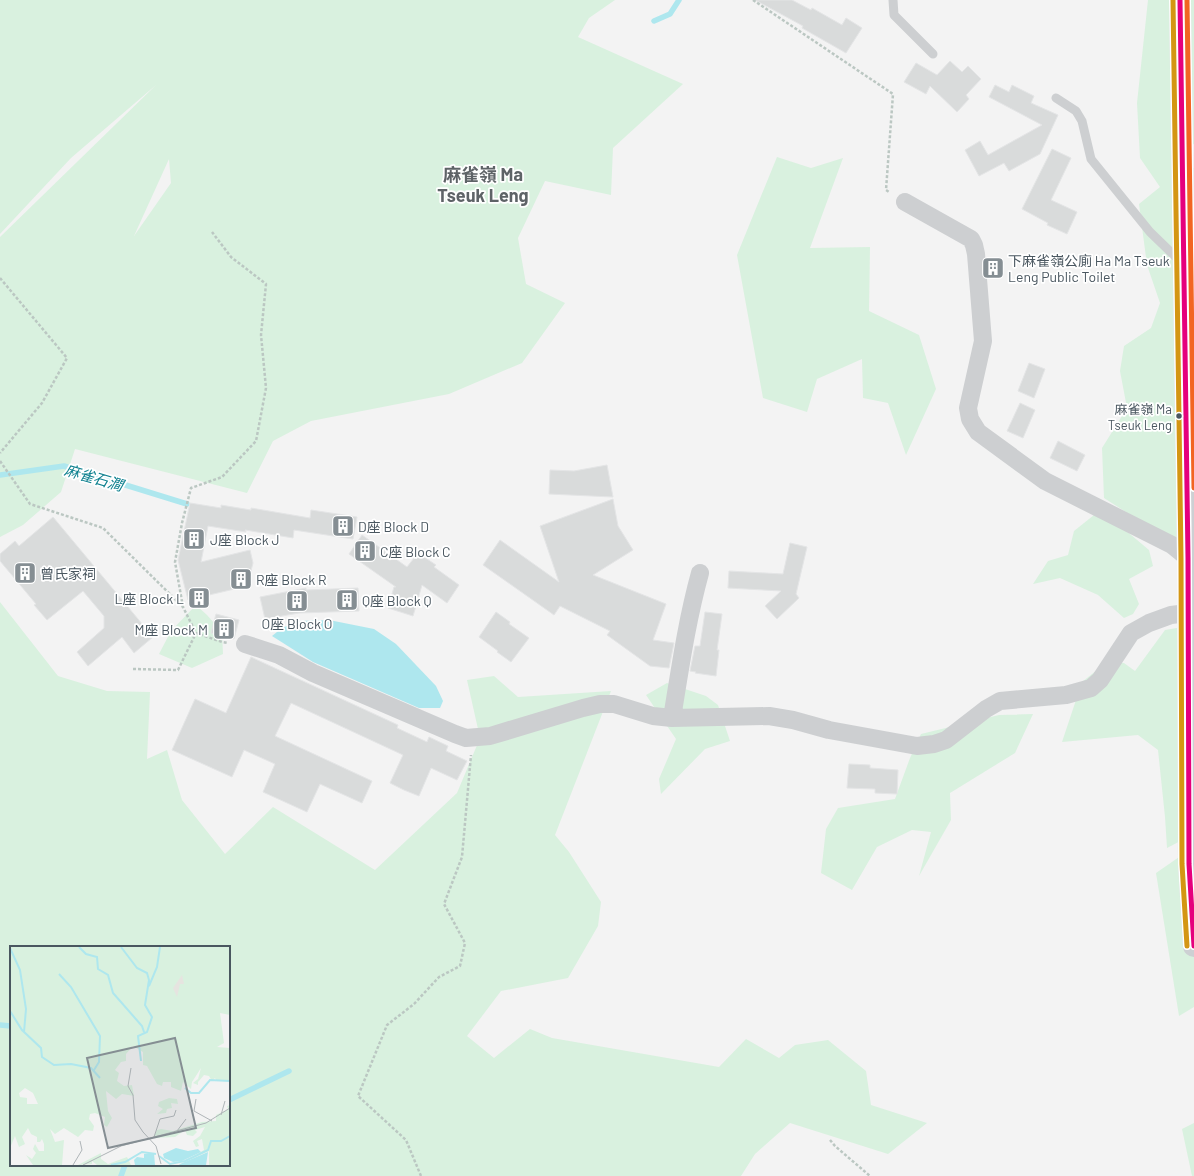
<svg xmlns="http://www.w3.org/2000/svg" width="1194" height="1176" viewBox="0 0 1194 1176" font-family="Barlow,'Noto Sans SC',sans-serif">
  <rect width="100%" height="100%" fill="#f3f3f3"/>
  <!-- green -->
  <path fill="#d9f1df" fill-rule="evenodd" d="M0 0H615L589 18 578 37 683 84 613 148 611 195 545 181 518 238 526 284 565 303 522 363 449 394 311 421 273 441 247 493 75 449 61 492 23 525 0 537V237L156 85 71 158 0 234ZM169 159 171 183 134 236Z
    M1148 0H1194V144L1184 147V167L1194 168V551L1143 523 1104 498 1102 448 1127 408 1120 371 1124 346 1151 328 1160 303 1147 265 1139 204 1160 187 1140 158 1137 103Z
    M777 157 811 168 843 158 810 248 870 247 869 311 919 335 936 389 906 455 888 403 863 398 862 359 817 379 807 412 763 398 737 255Z
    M1094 515 1124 529 1149 550 1153 566 1129 579 1139 604 1133 614 1124 618 1098 595 1060 578 1033 584 1048 561 1068 555 1074 531Z
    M0 602 58 676 107 691 150 692 147 759 167 750 182 800 225 854 273 807 375 870 457 793 480 738 467 680 494 676 518 697 611 691 555 835 569 852 601 902 598 926 568 978 501 991 467 1036 494 1058 530 1029 552 1038 719 1067 746 1039 779 1058 795 1045 828 1040 866 1071 871 1105 927 1123 888 1154 790 1123 755 1154 741 1176H0ZM11 947H229V1165H11Z
    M196 605 207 615 222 632 223 654 192 668 159 654 171 631Z
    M1194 625V834L1167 848 1165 817 1158 750 1138 735 1062 742 1082 682 1107 662 1124 663 1135 671 1165 630Z
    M667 683 706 696 718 705 730 741 705 749 661 794 659 779 676 739 646 695Z
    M1033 714 1015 753 950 793 951 820 919 876 931 832 912 830 877 847 852 890 821 873 826 829 838 808 895 799 910 758 921 734 999 715Z
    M1182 855 1194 868V1007L1179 1016 1156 873Z
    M1194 1123V1176H1192L1182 1129Z"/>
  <!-- water -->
  <path fill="#aee7ee" d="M329 620 374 629 396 644 436 686 443 701 440 708H419L313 662 272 636 282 628 299 621Z"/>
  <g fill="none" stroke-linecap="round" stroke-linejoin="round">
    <!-- stream -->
    <path stroke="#aee7ee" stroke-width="5.5" d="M654 21 670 14 679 0
      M0 475 64 466 187 504
      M0 1025 11 1026
      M229 1100 289 1071
      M121 1176 125 1165"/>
  </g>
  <!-- building -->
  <path fill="#d9dbdb" stroke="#e4e5e6" d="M755 0H792L811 10 812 8 842 25 846 18 862 28 846 53 802 28 803 26Z
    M950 61 962 72 968 66 981 79 966 95 969 99 957 112 930 86 926 94 904 82 916 63 937 75Z
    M995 85 1009 92 1012 85 1034 96 1031 103 1058 115 1040 154 1009 171 1004 163 979 176 965 150 980 141 988 155 1042 125 989 97Z
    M1052 149 1071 158 1051 200 1077 212 1067 234 1047 225 1048 223 1022 209Z
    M1029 363 1045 369 1034 398 1018 391Z
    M1020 403 1035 410 1023 438 1007 431Z
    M1058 441 1085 455 1077 471 1050 458Z
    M607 465 613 497 549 494 550 470 574 471Z
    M613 499 618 526 633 550 593 575 666 604 653 640 674 643 669 668 650 666 607 635 610 631 560 606 554 615 483 565 500 540 559 582 540 526Z
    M190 503 221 508V505L251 510V508L310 518 311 510 357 517 353 539 294 530 293 538 245 530 246 532 208 526 201 562 250 550 253 563 247 586 188 600 178 560Z
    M53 517 153 637 134 653 122 637 88 666 77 652 104 628V616L83 591 47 620 34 605 36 604 0 561V554L15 541 19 546Z
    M362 535 407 567 418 553 436 565 434 567 459 585 447 603 422 585 413 616 388 608 394 587H396L349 554Z
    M790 543 807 547 796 594 799 598 777 619 765 606 781 591 728 588 729 571 783 574Z
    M306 588V590L358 588 359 611 299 613 265 619 260 597Z
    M496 612 510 622 509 624 529 638 511 662 497 652 498 651 479 637Z
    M705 612 722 614 717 650H719L716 676 695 673 696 672 690 671 695 646H700Z
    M216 614 239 620 234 639 211 633Z
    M251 657 398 725 397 728 427 742 429 737 448 746 446 751 467 761 457 780 431 768 419 796 404 790 390 783 403 755 401 754 291 703 275 736 372 781 362 803 320 784 307 812 263 792 275 764 244 750 232 777 172 750 195 699 226 713Z
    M849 764 870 765V768L898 770 897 794 875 793V789L847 788Z"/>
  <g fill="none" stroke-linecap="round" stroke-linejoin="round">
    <!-- path -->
    <path stroke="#bbc7c2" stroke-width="2.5" stroke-dasharray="3 2" stroke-linecap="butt" d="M753 0 893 94 886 190 889 192
      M0 278 67 358 42 403 0 453
      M0 461 30 504 103 528 183 607 196 633 222 642 228 643
      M183 607 175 562 182 523 191 488 222 477 256 441 266 388 261 335 266 284 231 257 212 232
      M133 669 178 670 196 633
      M830 1140 835 1146 870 1176
      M421 1176 406 1140 358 1096 387 1025 414 1004 439 977 460 966 465 943 444 904 462 857 471 755"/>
    <!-- service -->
    <path stroke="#cdcfd1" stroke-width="9" d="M893 0 894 15 933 54
      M1056 98 1076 111 1082 121 1091 159 1150 232 1182 263"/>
    <!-- minor -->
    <path stroke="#cdcfd1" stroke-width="18" d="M905 202 971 239 974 245 976 254 983 341 968 408 970 419 978 432 1045 481 1172 545 1188 558
      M245 644 279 655 313 673 455 734 466 738 490 736 583 708 600 704H614L653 716 672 718 769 716 793 720 829 730 917 746 934 744 946 740 986 709 1000 701 1066 695 1091 688 1100 680 1131 633 1149 623 1171 615 1187 613
      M672 718C680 669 687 620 700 573"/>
    <!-- secondary -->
    <path stroke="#cdd0d3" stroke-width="22" d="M1180 0 1188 558 1189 864 1194 946"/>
    <!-- bus-1 casing -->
    <g stroke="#fff" stroke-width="8">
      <path id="bus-1" d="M1180 0 1188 558 1189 864 1194 946"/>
    </g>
    <!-- bus-2 casing -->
    <g stroke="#fff" stroke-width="8">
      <path id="bus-2" d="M1173 0 1181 558 1182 864 1187 946"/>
    </g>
    <!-- bus-3 casing -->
    <g stroke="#fff" stroke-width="8">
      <path id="bus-3" d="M1187 0 1194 488"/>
    </g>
    <!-- bus-1 -->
    <use href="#bus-1" stroke="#e5007d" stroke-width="5"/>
    <!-- bus-2 -->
    <use href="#bus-2" stroke="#d49613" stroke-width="5"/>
    <!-- bus-3 -->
    <use href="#bus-3" stroke="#f26522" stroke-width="5"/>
  </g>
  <!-- icons -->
  <defs>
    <g id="building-square" transform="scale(1.15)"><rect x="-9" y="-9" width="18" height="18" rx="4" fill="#858e93" stroke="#fff"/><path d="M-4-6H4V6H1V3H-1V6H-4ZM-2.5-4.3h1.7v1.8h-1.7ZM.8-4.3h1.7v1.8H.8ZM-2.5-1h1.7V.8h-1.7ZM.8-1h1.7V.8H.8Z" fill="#fff"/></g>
  </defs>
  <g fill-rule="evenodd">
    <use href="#building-square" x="993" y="268"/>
    <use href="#building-square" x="343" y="526"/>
    <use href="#building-square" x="194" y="539"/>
    <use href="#building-square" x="365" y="551"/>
    <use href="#building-square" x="25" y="573"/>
    <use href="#building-square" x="241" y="579"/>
    <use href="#building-square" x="199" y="598"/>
    <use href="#building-square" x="347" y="600"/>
    <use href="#building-square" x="297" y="601"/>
    <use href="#building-square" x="224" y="629"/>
  </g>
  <!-- markers -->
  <circle fill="#4a5760" stroke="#fff" stroke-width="1.5" cx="1179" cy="416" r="3.5"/>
  <g text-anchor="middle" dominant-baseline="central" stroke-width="3.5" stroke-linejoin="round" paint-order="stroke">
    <!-- bus labels -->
    <g font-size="13" fill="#4a5760" stroke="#fff" text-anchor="end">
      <text x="1172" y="409">麻雀嶺 Ma<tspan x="1172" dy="16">Tseuk Leng</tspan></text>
    </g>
    <!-- poi labels -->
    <g font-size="14" fill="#4a5760" stroke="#fff" text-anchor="start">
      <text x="1008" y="260">下麻雀嶺公廁 Ha Ma Tseuk<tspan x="1008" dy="16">Leng Public Toilet</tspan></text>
      <text x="358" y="526">D座 Block D</text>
      <text x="210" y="539">J座 Block J</text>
      <text x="380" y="551">C座 Block C</text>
      <text x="40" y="573">曾氏家祠</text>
      <text x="256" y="579">R座 Block R</text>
      <text x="184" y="598" text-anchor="end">L座 Block L</text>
      <text x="362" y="600">Q座 Block Q</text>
      <text x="297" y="623" text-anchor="middle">O座 Block O</text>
      <text x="208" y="629" text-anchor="end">M座 Block M</text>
    </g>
    <!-- water labels -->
    <g font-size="15" font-style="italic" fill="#0f818f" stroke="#fff">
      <text transform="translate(94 477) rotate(16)">麻雀石澗</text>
    </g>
    <!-- district labels -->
    <g font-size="18" font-weight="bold" fill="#5e6367" stroke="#fff">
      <text x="483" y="174">麻雀嶺 Ma<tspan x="483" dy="21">Tseuk Leng</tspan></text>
    </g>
  </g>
  <!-- overview -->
  <g transform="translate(10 946)">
    <rect width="220" height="220" fill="#f3f3f3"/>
    <path d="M0 1H220V69L210 67 214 97 207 101 220 102V134H206L205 132 202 135 199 130 194 129 188 136V139L183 137 188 133 191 122 182 136 181 143 173 136 171 145 161 141V136H153L152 140 147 138 137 120 133 119V106L123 100 116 108V115L111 116 105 124 109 127 107 135 114 140 122 139 124 150 112 148 106 153 96 145 98 165 102 172 97 181 94 179 95 171 85 167 80 168 79 173 84 180 83 185 75 184 68 191 54 182 45 188 40 183 45 196 54 194 52 219H23L16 209 22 213 26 207 23 203 25 198 29 205H34V198L32 193 30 196H27V191L21 188 18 182 12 191 15 198 9 201 5 190 0 202ZM15 142 23 147 28 158H17V152L10 151 9 147ZM159 152 167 153 168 158 161 157 162 162 157 163 156 167 147 168 153 163 148 160 149 156ZM220 159V219H199V205L170 218 194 204 192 193 187 195 189 200 186 201 183 195 190 190 195 181 185 184 187 186 183 190 177 189 175 184 165 191 143 192 147 184 151 183 163 185 192 176 206 175V169L218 163 217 160ZM91 207V213L98 218 117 211 121 219H87L82 215V218L68 219Z" fill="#d9f1df" fill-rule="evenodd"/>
    <path d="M172 29 174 38H170L167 51 163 42Z" fill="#e6e4e0"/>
    <path d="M166 202 178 205 188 203 191 206 172 215 163 216 154 212 153 208ZM198 206 196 219H169L170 218ZM144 207 145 219H125L124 214 127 211 134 212V208Z" fill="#aee7ee"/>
    <path fill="none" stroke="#aee7ee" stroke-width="2" d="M69 1 76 8 87 11 88 23 98 29 103 47 132 80 134 86M111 1 127 22 137 27 139 34 135 59 142 71 137 86 128 90 131 115M0 2 10 24 16 63 14 86M49 28 61 41 90 90 89 116 84 124M139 40 147 21 150 1M0 65 12 84 31 102 32 111 44 119 61 118 81 122 90 132M175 142 181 147H189L200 134 220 135M149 210 160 218 175 215 198 204 201 195H211L220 190M101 219 115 216 132 206 146 208"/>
    <path fill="none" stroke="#afb5b8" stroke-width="1" d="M121 122 118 140 123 149 125 174 133 186 146 200 151 218M186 153 184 165 202 175M211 169 215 155M167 185 176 173M144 191 150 173 164 170 166 164M63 219 72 204 70 195M73 219 111 200 196 177 220 162"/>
    <path fill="#858e93" fill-opacity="0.15" stroke="#858e93" stroke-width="2" d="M165 92 186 182 98 202 77 112Z"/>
    <rect width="220" height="220" fill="none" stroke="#4a5760" stroke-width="2"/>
  </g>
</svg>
